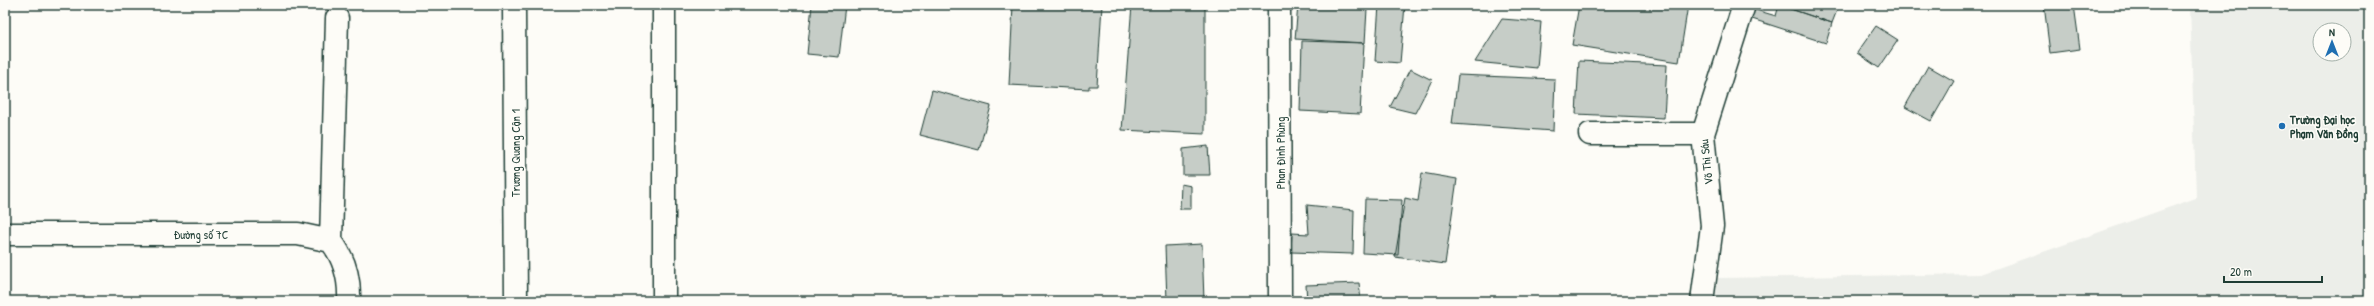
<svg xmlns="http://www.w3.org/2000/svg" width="2374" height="306" viewBox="0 0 2374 306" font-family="'Patrick Hand',sans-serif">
  <rect width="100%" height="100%" fill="#fdfcf7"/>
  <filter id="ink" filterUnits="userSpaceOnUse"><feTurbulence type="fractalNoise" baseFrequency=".025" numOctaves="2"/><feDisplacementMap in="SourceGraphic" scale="8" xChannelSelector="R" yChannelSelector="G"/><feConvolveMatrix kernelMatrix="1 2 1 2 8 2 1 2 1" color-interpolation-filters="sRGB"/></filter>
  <g filter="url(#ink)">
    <!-- built -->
    <path fill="#eceee9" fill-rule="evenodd" d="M2190 5H2369V301H1713L1717 278 1981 274 2196 198ZM2320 30H2344V54H2320Z"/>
    <!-- building -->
    <path fill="#c6cdc7" stroke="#1f3d34" d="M812 5H845L839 57 807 54Z
      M1013 5H1102L1097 86H1089V89L1009 85Z
      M1132 5H1205V134L1122 130Z
      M1298 5 1367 9 1365 43 1295 39Z
      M1379 5H1405L1400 63 1375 61Z
      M1579 5H1688L1679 62 1572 45Z
      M1779 5 1832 23 1826 43 1746 17 1749 8 1776 16Z
      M1779 5H1839L1832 23Z
      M2044 5H2074L2080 49 2050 53Z
      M1502 19 1541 22 1537 68 1475 62Z
      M1876 26 1898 40 1879 68 1857 53Z
      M1302 41 1364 43 1360 114 1300 111Z
      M1579 61 1667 65 1664 118 1576 114Z
      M1928 66 1954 81 1931 121 1905 107Z
      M1410 69 1432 80 1415 113 1390 107Z
      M1458 75 1555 79 1553 131 1452 124Z
      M932 90 991 106 979 150 920 135Z
      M1208 146 1210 175H1183V149Z
      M1422 173 1457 179 1445 264 1395 257 1405 198 1418 201Z
      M1181 184 1191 186V209H1180Z
      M1365 199 1402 200 1398 255 1363 253Z
      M1307 205 1354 210 1353 254 1291 252 1292 233 1309 234Z
      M1202 244 1204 301H1167L1165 246Z
      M1359 283 1361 301H1307L1306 285Z"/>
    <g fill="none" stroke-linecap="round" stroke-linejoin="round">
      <!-- street casing -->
      <g stroke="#1f3d34" stroke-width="25">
        <path id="street" d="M514 5 516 301
          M1590 134H1703
          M5 234H298L331 241C344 258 350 279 349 301
          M331 241 337 18
          M664 301V5
          M1702 301 1712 226 1703 134 1744 5"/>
      </g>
      <!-- secondary casing -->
      <g stroke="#1f3d34" stroke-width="25">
        <path id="secondary" d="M1279 5 1280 301"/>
      </g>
      <!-- street -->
      <use href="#street" stroke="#fdfcf7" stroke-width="22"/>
      <!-- secondary -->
      <use href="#secondary" stroke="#fdfcf7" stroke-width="22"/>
    </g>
  </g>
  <!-- markers -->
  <circle fill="#1f6fb2" stroke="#fdfcf7" stroke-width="1.5" cx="2282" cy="126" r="4"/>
  <g text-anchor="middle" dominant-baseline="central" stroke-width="3" stroke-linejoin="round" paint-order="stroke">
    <!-- poi labels -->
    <g font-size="12" font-weight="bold" fill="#1f3d34" stroke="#fdfcf7" text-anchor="start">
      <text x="2290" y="119">Trường Đại học<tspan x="2290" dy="14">Phạm Văn Đồng</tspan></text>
    </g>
    <!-- street labels -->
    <g font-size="12" fill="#1f3d34" stroke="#fdfcf7">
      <text transform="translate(515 153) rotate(-90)">Trương Quang Cận 1</text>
      <text transform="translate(1280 153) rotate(-90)">Phan Đình Phùng</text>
      <text transform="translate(1706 162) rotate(-96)">Võ Thị Sáu</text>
      <text x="201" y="234">Đường số 7C</text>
    </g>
  </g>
  <!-- margin -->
  <rect width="2374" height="306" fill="none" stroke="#fdfcf7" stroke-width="20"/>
  <rect x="10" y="10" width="2354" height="286" fill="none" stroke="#1f3d34" stroke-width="1.5" filter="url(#ink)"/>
  <!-- north arrow -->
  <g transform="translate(2332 42)"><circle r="19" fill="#fdfcf7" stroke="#a4b0a9"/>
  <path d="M0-3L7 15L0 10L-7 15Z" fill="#1f6fb2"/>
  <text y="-6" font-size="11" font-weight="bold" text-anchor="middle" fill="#1f3d34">N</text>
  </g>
  <!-- scale -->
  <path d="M2224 276v6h98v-6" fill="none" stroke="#1f3d34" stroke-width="2"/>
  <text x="2230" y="276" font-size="12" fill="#1f3d34" stroke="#fdfcf7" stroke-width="3" paint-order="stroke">20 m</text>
</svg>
